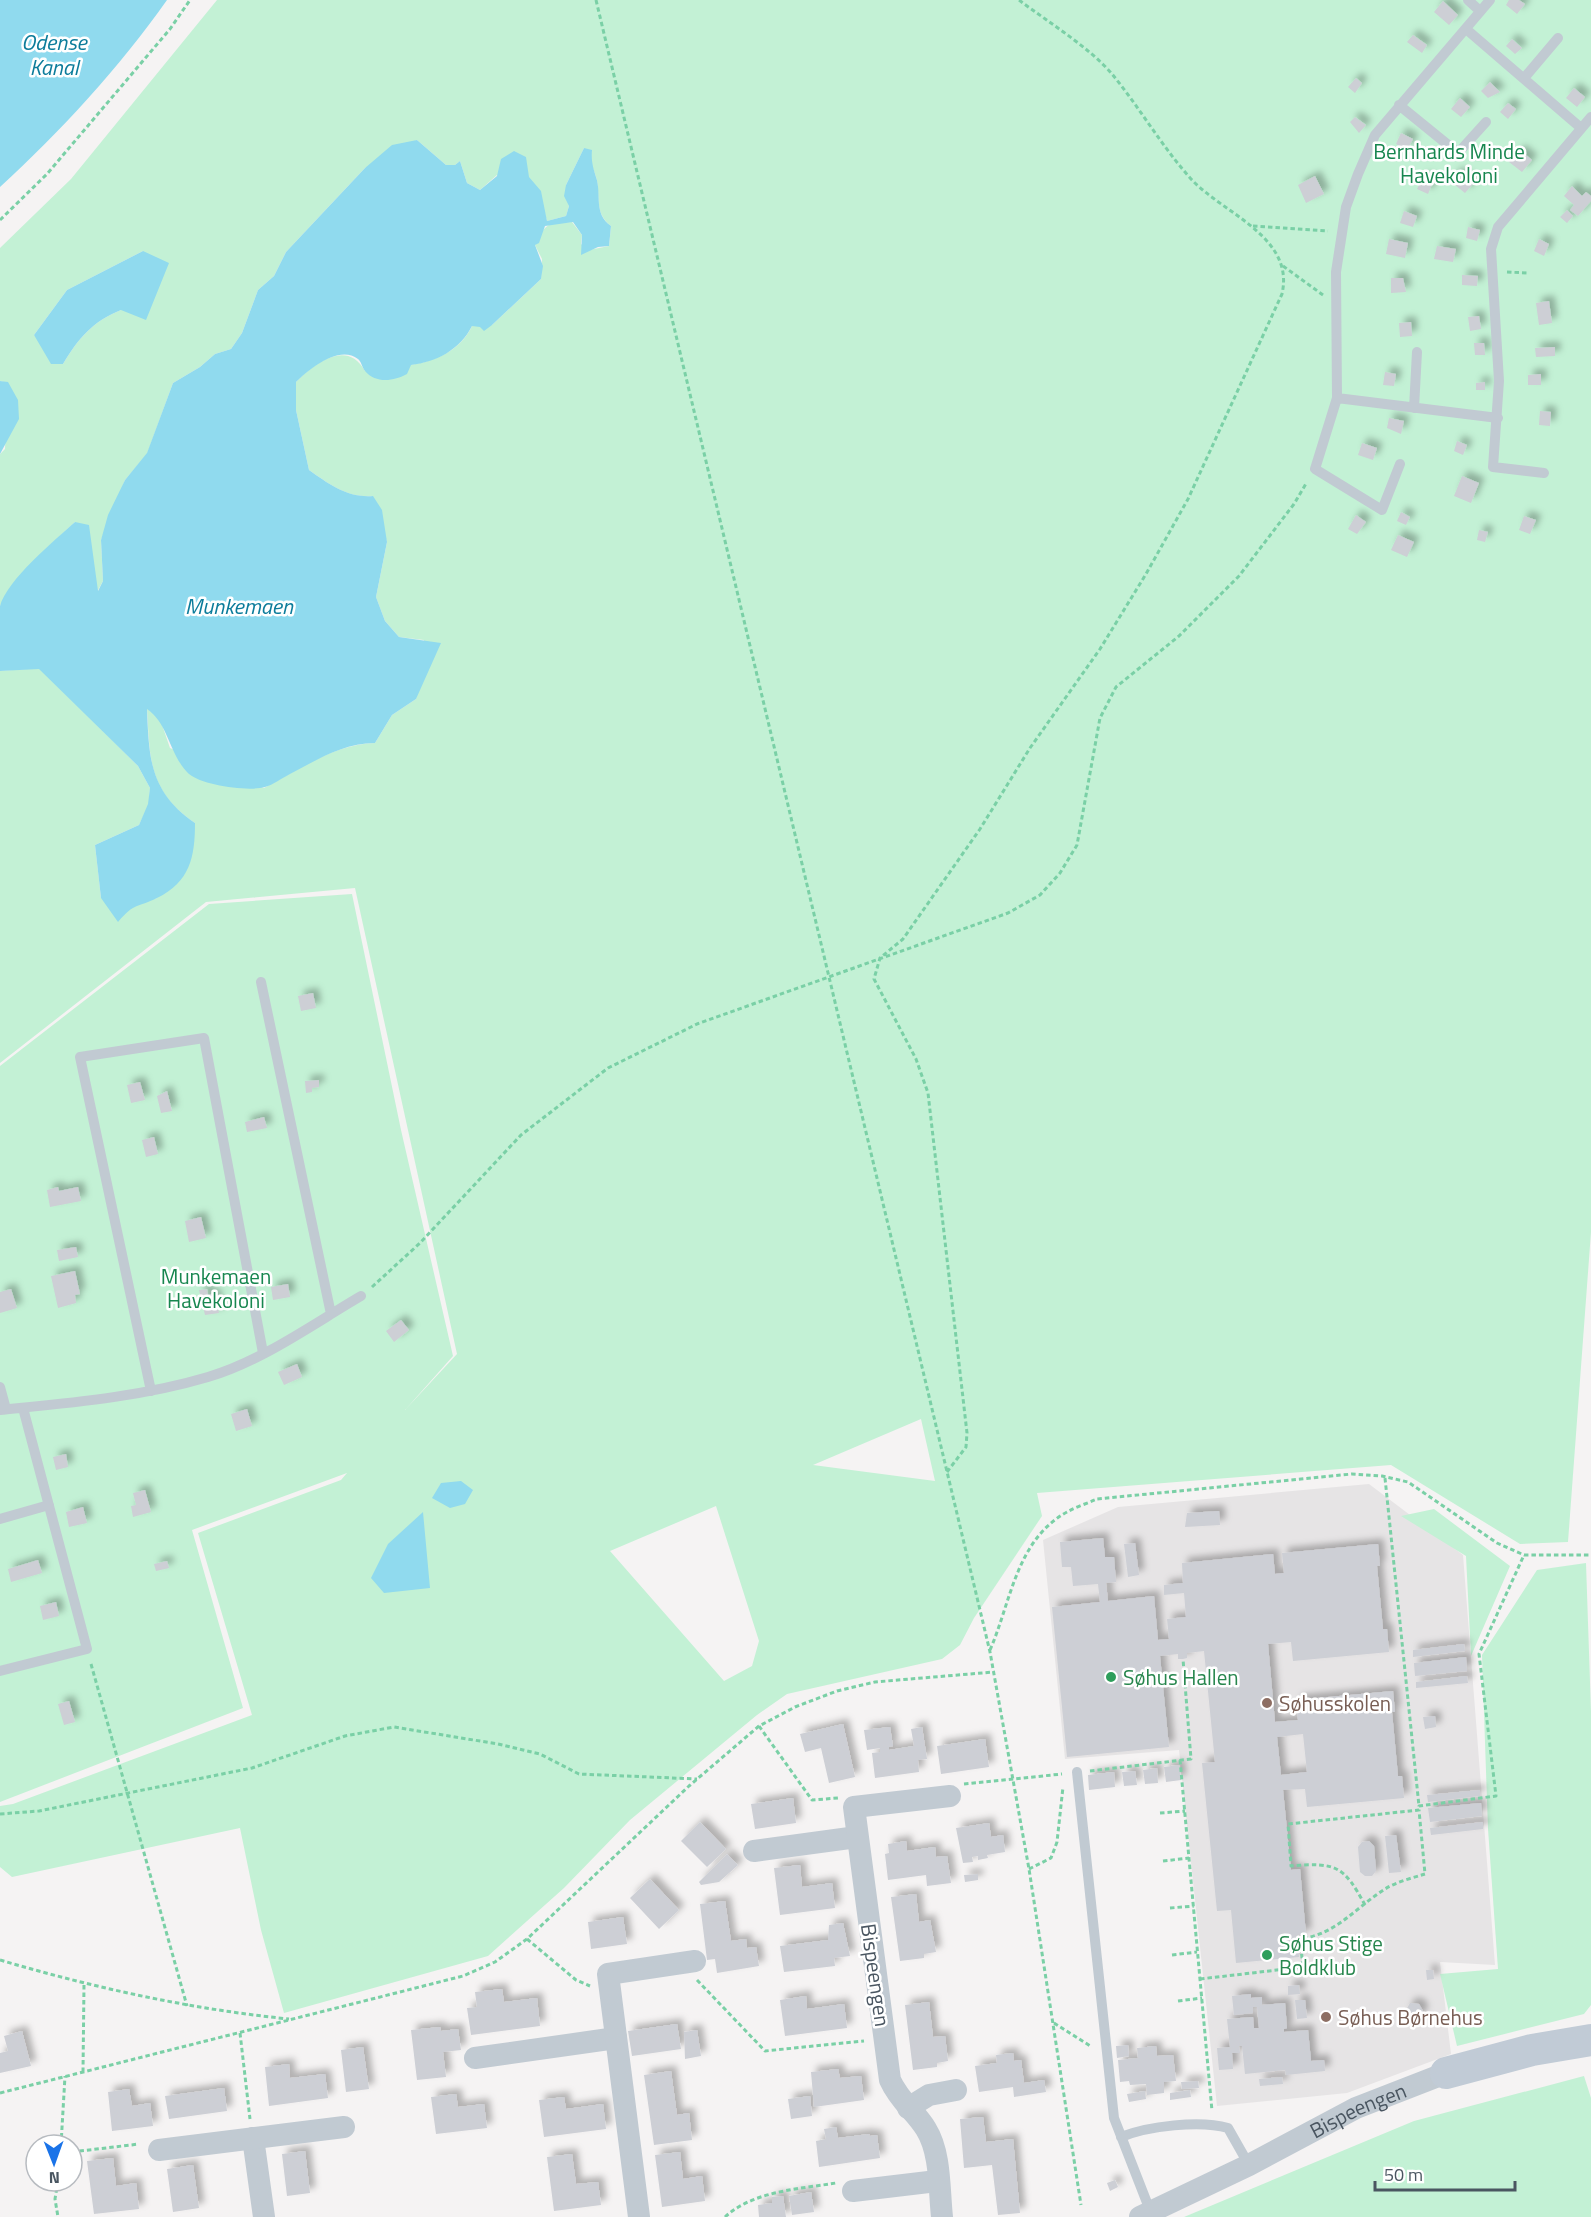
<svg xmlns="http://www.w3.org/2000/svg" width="1591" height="2217" viewBox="0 0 1591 2217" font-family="'Titillium Web',sans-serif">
  <defs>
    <filter id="shadow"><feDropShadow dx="5.5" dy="-5.5" stdDeviation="3" flood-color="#0004"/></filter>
  </defs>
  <rect width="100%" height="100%" fill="#f5f3f3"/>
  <!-- education -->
  <path fill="#e6e4e5" d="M1369 1484 1463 1555 1495 1965 1440 1962 1451 2054 1347 2093 1217 2106 1179 1750 1065 1759 1043 1540 1118 1507Z"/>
  <!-- green -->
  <path fill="#c3f1d5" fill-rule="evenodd" d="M217 0H1591V1232L1568 1542 1520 1544 1391 1465 1037 1493 1042 1516 974 1618 960 1645 942 1659 787 1694 757 1715 630 1820 564 1888 488 1956 284 2013 261 1930 240 1828 12 1877 0 1867V1806L13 1804 252 1715 198 1533 341 1480 347 1473 192 1530 243 1708 0 1802V1066L209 904 352 894 401 1130 453 1356 405 1410 457 1354 355 888 206 902 0 1063V671L39 668 138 766 150 788 149 804 139 825 95 845 101 898 132 906 157 898 195 823C148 791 150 759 147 708L160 719 170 748 264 788C299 769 335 744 375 743L392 715 416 699 424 640 399 637 385 621 376 597 387 542 372 496C347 498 329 484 309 470L296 410V382C315 363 347 339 365 371 403 366 453 366 472 326L492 325 541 279 542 259 535 245C546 222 548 223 572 222L582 235 581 244 589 250 609 246 611 226C595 214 600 198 597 181 595 170 588 159 584 148L566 185 569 206 566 216 547 221 545 214 497 175 480 190 467 183 460 161 455 165H446L417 140 365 168 286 252 274 276 258 290 242 333 231 349 215 354 200 367 173 383 147 454 125 480 101 540 103 581 97 592 75 522C47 548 19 572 0 606V454L5 449 8 383 0 381V248L71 179ZM143 251 121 310C93 321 78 339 63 364L34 335 67 290ZM921 1419 935 1481 813 1465ZM716 1506 759 1641 752 1666 724 1681 610 1551Z
    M1434 1509 1510 1566 1471 1656 1466 1556 1401 1516Z
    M1586 1563 1591 1712V2005L1584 2014 1457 2046 1440 1974 1498 1969 1488 1829 1482 1655 1537 1570Z
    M1584 2076 1591 2098V2217H1184L1414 2121Z"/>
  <!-- water -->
  <path fill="#90daee" d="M0 0H167C119 68 61 131 0 187Z
    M417 140 446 165H455L460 161 467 183 480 190 497 176 501 159 514 151 526 157 529 177 541 191 547 221 566 216 569 206 564 196 566 185 584 148 592 150C591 161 593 167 596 177 602 195 593 213 611 226L609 246 598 247 581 255 582 235 573 222 545 226 539 243 535 245 543 266 541 279 492 325 484 331 480 327 472 326C460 350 436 362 411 365L407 374C394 381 376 384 365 371 362 367 361 361 358 359 339 344 308 370 296 382V410L309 470C329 484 347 498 373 496L382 510 387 542 376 597 385 621 399 637 441 643 416 699 392 715 375 743C343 743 317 760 290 774 282 778 273 785 265 787 248 792 202 785 189 774 169 755 169 724 147 709 149 759 150 792 195 823 195 857 190 882 157 898 137 908 135 902 118 922L101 898 95 845 139 825 148 804 150 788 138 766 39 669 0 671C0 653 0 622 0 606 7 580 55 540 75 522L89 525 98 591 103 581 101 540 108 515 125 480 147 453 173 383 200 367 215 354 231 349 242 333 258 290 274 276 286 252 365 168 392 145Z
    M143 251 169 263 146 320 121 310C93 321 78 339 63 364H51L34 335 67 290Z
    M0 381 8 382 18 400 19 419 0 454Z
    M461 1481 473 1490 465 1504 450 1508 432 1498 441 1483Z
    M423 1512 430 1588 384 1593 371 1578 388 1544Z"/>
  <!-- building -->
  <path fill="#cdcfd5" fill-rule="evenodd" filter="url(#shadow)" d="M1509 0H1519L1525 4 1517 14 1506 5Z
    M1443 1 1458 15 1449 25 1434 12Z
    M1413 35 1427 45 1422 53 1407 42Z
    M1512 39 1522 48 1515 54 1506 46Z
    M1356 78 1362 83 1355 93 1348 87Z
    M1490 82 1500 92 1488 98 1481 91Z
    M1574 88 1585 97 1577 107 1566 98Z
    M1460 98 1470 107 1461 117 1451 109Z
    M1508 103 1516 109 1508 119 1500 112Z
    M1355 117 1366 125 1359 133 1350 122Z
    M1401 133 1413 139 1407 150 1396 144Z
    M1520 150 1532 160 1522 172 1509 162Z
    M1457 172 1473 184 1465 193 1450 181Z
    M1315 176 1324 194 1306 203 1298 185Z
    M1423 177 1433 182 1428 194 1417 189Z
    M1572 186 1582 196 1586 192 1591 196V201L1578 216 1570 210 1574 205 1564 196Z
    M1567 210 1573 216 1567 223 1560 217Z
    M1404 211 1417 216 1413 227 1400 223Z
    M1468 227 1480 230 1477 241 1466 238Z
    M1389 239 1408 243 1405 258 1386 254Z
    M1539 239 1549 244 1544 256 1534 251Z
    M1437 246 1456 249 1453 262 1434 259Z
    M1462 275 1478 276 1477 286 1462 285Z
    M1391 278H1403L1406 292 1391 293Z
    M1549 301 1552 323 1539 325 1536 303Z
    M1479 316 1481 329 1470 331 1468 317Z
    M1411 322 1412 336 1400 337 1399 323Z
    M1474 343H1484L1485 355H1475Z
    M1555 347V356L1536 357 1535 348Z
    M1385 372 1396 374 1394 386 1383 385Z
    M1541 374V385H1528V375Z
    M1485 382V390H1476V383Z
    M1540 411 1551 412 1550 426 1539 425Z
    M1389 418 1404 421 1401 434 1387 428Z
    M1457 441 1467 445 1463 455 1454 451Z
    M1362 443 1377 448 1373 460 1358 455Z
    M1462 476 1479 483 1471 503 1454 496Z
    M1401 512 1410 517 1406 525 1397 521Z
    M1356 515 1366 522 1357 534 1348 529Z
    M1524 516 1536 520 1530 534 1519 530Z
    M1479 530 1488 532 1485 542 1477 540Z
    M1398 535 1414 542 1407 557 1391 550Z
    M313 993 316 1008 301 1011 298 996Z
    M319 1080V1087L312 1088V1092L306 1093 305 1081Z
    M140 1082 145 1100 131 1103 127 1085Z
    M167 1091 172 1111 161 1113 157 1096Z
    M264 1117 267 1128 247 1132 245 1122Z
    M154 1137 158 1154 146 1157 142 1140Z
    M58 1187 59 1191 78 1187 81 1201 50 1207 47 1190Z
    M201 1217 206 1238 189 1242 185 1221Z
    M76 1247 78 1257 59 1261 57 1250Z
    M75 1271 80 1294 75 1295 76 1303 58 1308 51 1276Z
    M288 1284 290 1297 273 1300 271 1287Z
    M11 1289 17 1308 0 1313V1292Z
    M207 1289 208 1295 215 1293 219 1313 205 1315 199 1290Z
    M401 1320 409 1330 394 1342 386 1331Z
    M297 1364 302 1377 284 1385 278 1372Z
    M247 1409 252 1426 236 1431 231 1414Z
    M66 1454 68 1467 56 1470 53 1457Z
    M145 1490 151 1512 133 1517 131 1506 136 1505 133 1493Z
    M83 1507 87 1523 69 1527 66 1512Z
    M1219 1511 1220 1525 1185 1527 1187 1513Z
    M1103 1538 1105 1557H1114L1116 1582 1106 1583 1108 1601 1154 1596 1158 1640 1169 1639 1167 1619 1186 1617 1184 1593 1164 1595V1585L1183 1583 1182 1563 1273 1554 1275 1574 1284 1573 1282 1553 1378 1544 1380 1566H1377L1383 1629H1387L1389 1652 1293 1661 1291 1642 1268 1644 1275 1722 1298 1720 1296 1700 1393 1691 1395 1712H1392L1398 1776H1402L1404 1798 1307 1807 1305 1789 1283 1790 1291 1870 1300 1869 1306 1934 1297 1935 1299 1957 1236 1963 1231 1910 1217 1911 1202 1763 1215 1762 1204 1651 1187 1653V1658L1183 1659H1178V1654L1160 1656 1169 1747 1067 1757 1052 1607 1100 1602 1098 1584 1073 1586 1071 1567H1062L1060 1542ZM1303 1734 1307 1772 1281 1775 1277 1737Z
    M1135 1543 1139 1575 1128 1577 1124 1544Z
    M38 1560 42 1573 11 1582 8 1569Z
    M167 1561 169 1568 156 1571 154 1564Z
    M56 1602 59 1616 43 1620 40 1606Z
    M1464 1644 1465 1651 1413 1657V1650Z
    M1466 1657 1467 1671 1415 1676 1414 1663Z
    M1467 1676 1468 1683 1416 1688V1682Z
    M69 1701 75 1722 64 1725 58 1704Z
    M1435 1716 1436 1727 1425 1729 1423 1717Z
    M843 1724 855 1777 829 1783 821 1748 805 1752 800 1734Z
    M890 1727 893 1746 889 1747V1750L914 1746 911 1729 922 1727 927 1759 918 1760 919 1772 875 1778 872 1753 880 1752V1748L867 1750 864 1730Z
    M985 1739 989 1767 941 1774 937 1746Z
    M1179 1765 1181 1780 1166 1782 1164 1767Z
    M1157 1768 1158 1783 1145 1784 1143 1770Z
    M1135 1771 1137 1785 1124 1786 1122 1772Z
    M1114 1772 1115 1787 1089 1790 1088 1775Z
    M1480 1790V1796L1428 1802 1427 1795Z
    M793 1798 796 1823 755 1829 751 1804Z
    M1481 1803 1482 1816 1430 1822 1428 1808Z
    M700 1822 726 1849 707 1867 681 1841Z
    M1483 1822V1829L1431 1835 1430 1828Z
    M989 1823 991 1837 1003 1835 1005 1852 987 1855 988 1858 978 1860V1856L972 1857 973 1862 963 1863 956 1828Z
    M1396 1835 1401 1872 1389 1873 1385 1836Z
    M906 1841 907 1851 935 1847 936 1857 947 1856 951 1883 927 1886 926 1875 888 1880 885 1854 889 1853 888 1844Z
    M1369 1841 1374 1846 1376 1871 1372 1876H1365L1360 1872 1358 1847 1362 1842Z
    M727 1854 738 1865 719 1882 701 1885 699 1882Z
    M800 1865 802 1887 832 1883 835 1908 780 1915 774 1868Z
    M978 1874V1880L965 1882 964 1875Z
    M650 1879 679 1910 659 1929 630 1898Z
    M916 1894 919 1922 930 1920 936 1952 924 1954V1958L900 1961 891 1897Z
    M725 1901 731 1941 746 1939 747 1948 756 1947 759 1966 717 1973 715 1959 707 1960 700 1904Z
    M623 1917 627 1944 591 1949 588 1922Z
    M843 1923 850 1956 834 1958 835 1966 784 1972 780 1946 828 1940 829 1925Z
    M1426 1970H1433L1434 1979 1427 1980Z
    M1299 1985 1300 1994 1288 1995V1986Z
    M502 1989 504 2002 537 1998 540 2026 471 2035 467 2008 477 2007 475 1992Z
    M1251 1994V1998L1262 1997V2005L1285 2003 1287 2028 1284 2029V2032L1308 2030 1311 2061 1324 2060 1325 2071 1286 2075 1285 2070 1245 2074 1242 2046H1239L1240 2053H1232L1233 2069 1219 2070 1217 2048 1230 2047 1227 2019 1253 2017 1254 2028H1259L1257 2007H1253V2013L1234 2015 1232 1996Z
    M806 1996 807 2009 844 2004 847 2028 785 2036 780 2000Z
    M1295 2000H1305L1307 2018 1297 2019Z
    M929 2002 933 2037 945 2036 948 2061 937 2063V2067L913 2070 905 2005Z
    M1410 2003 1419 2004 1423 2011 1419 2019H1410L1405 2012Z
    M677 2024 681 2049 632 2056 628 2031Z
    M440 2027 441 2031 458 2029 461 2050 443 2052 446 2077 417 2080 411 2030Z
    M697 2030 701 2056 685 2059 684 2032Z
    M22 2031 31 2066 0 2073V2053L8 2051 4 2036Z
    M1128 2045 1129 2056 1117 2058 1116 2046Z
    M1156 2046 1157 2056 1173 2055 1176 2081 1164 2082V2093L1147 2095 1146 2084 1130 2085 1129 2081 1120 2082 1118 2060 1138 2058 1137 2048Z
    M363 2047 369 2089 346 2092 341 2050Z
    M1013 2053 1014 2061 1021 2060 1024 2083 1044 2080 1046 2092 1014 2097 1013 2087 979 2092 975 2066 997 2063 996 2055Z
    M289 2064 290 2078 325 2074 328 2098 269 2106 265 2067Z
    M838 2069 840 2078 861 2076 864 2100 814 2107 811 2072Z
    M671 2071 677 2115 689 2113 692 2140 654 2145 644 2075Z
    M1282 2077 1283 2084 1260 2086 1259 2079Z
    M1198 2081 1199 2088 1182 2089 1181 2082Z
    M224 2088 227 2111 169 2119 165 2096Z
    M129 2089 132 2106 150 2103 153 2126 112 2131 108 2092Z
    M1190 2090 1191 2097 1170 2100V2093Z
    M1145 2091 1146 2099 1129 2102 1127 2094Z
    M456 2094 458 2107 484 2104 487 2128 436 2134 431 2097Z
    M810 2096 812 2116 791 2119 788 2099Z
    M564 2097 566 2109 603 2104 606 2129 544 2137 539 2100Z
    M983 2117 986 2142 1013 2139 1020 2213 998 2215 992 2165 964 2168 960 2119Z
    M836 2127 838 2138 869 2134 870 2136 877 2135 880 2158 819 2167 816 2141 826 2139 824 2129Z
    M305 2151 310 2193 287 2196 282 2154Z
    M680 2152 683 2179 702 2176 705 2201 662 2207 655 2155Z
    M572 2154 576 2184 598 2182 601 2205 554 2211 547 2157Z
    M113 2158 116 2186 136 2183 139 2209 94 2214 87 2161Z
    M193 2165 199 2208 173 2212 167 2169Z
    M1115 2180 1118 2187 1110 2191 1107 2183Z
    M811 2192 814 2212 792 2215 789 2196Z
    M783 2196 786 2217H759L758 2205 772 2203V2197Z"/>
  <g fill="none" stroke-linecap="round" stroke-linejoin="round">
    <!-- path -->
    <path stroke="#7ad0a6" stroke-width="3" stroke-dasharray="4.5 3" stroke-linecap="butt" d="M596 0 990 1652 1029 1869 1081 2205
      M0 220 47 174 170 29 190 0
      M1253 226 1328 231
      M1283 266 1323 295
      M1507 272 1527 273
      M372 1287 420 1243 521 1135 608 1068 697 1024 1008 913 1040 895 1060 873 1077 845 1100 718 1116 687 1179 636 1239 576 1294 504 1307 482
      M947 1472 966 1447 967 1433 928 1093 916 1059 874 979 880 958 903 939 980 829 1030 748 1100 649 1146 574 1188 499 1282 294C1295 237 1224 214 1192 180 1162 147 1140 108 1112 74 1089 47 1048 22 1019 0
      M1385 1478 1419 1806
      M990 1650C1011 1602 1016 1540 1067 1512 1076 1507 1088 1503 1097 1499L1352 1474 1382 1476 1408 1482 1497 1543 1524 1555H1591
      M91 1664 187 2006
      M759 1726 812 1800 838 1798
      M1180 1760 1212 2111
      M1090 1771 1191 1759 1183 1659
      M964 1784 1062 1774
      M1160 1813 1185 1811
      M0 1814 39 1811 252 1768 345 1736 394 1727 498 1744 540 1754 579 1774 697 1779
      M1163 1861 1189 1858
      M1029 1869 1051 1858 1057 1842 1063 1787
      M1365 1905C1344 1866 1336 1862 1291 1866L1288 1824 1419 1810V1806L1496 1796 1479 1654 1524 1555
      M1170 1908 1194 1906
      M527 1939 576 1980 590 1986
      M1172 1955 1197 1952
      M0 1960C95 1988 190 2009 289 2019
      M1200 1979 1303 1967 1300 1939C1337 1934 1355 1908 1385 1889 1396 1882 1412 1878 1425 1874L1419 1810
      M697 1980 765 2051 864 2041
      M1178 2001 1202 1998
      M1054 2023 1092 2047
      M240 2033 250 2119
      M83 2072 84 1984
      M0 2093 463 1976 495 1962 527 1939 689 1786 759 1726 795 1707 837 1691 875 1682 993 1672
      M61 2145 65 2076
      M72 2152 139 2144
      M58 2181 55 2199 58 2217
      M725 2217C753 2191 799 2189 836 2183"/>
    <!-- lane -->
    <path stroke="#c1cad2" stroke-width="10" d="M1468 0 1480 11
      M1466 29 1581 128
      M1525 77 1558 38
      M1399 105 1458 153 1486 122
      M1337 398 1498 418
      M1414 408 1417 352
      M1400 464 1382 510 1315 469 1337 398 1336 272 1346 207 1358 174 1375 135 1490 0
      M1544 473 1493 467 1499 381 1491 249 1498 227 1591 117
      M261 982 331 1314
      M0 1387 6 1409
      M151 1391 80 1057 204 1038 263 1353
      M0 1410C69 1403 141 1397 208 1377 262 1361 313 1324 361 1296
      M0 1519 49 1505
      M0 1671 87 1649 23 1408
      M1077 1772 1114 2118 1151 2213
      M1121 2137C1148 2126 1200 2120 1228 2128L1249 2165"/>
    <!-- street -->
    <g stroke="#c1cad2" stroke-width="22">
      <path d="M754 1851 857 1837"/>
      <path d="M475 2058 616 2038"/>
      <path d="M908 2108 929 2095 956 2090"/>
      <path d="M253 2138 264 2217"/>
      <path d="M159 2150 344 2127"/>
      <path d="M853 2191 937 2181"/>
      <path d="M639 2217 608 1974 695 1961"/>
      <path d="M942 2217C939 2190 941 2153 926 2129 915 2111 900 2102 890 2080L854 1807 950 1796"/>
      <path id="s1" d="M1140 2217 1249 2165 1356 2108 1446 2073"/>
    </g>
    <!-- secondary -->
    <path stroke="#c1cbd6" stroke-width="32" d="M1446 2073 1532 2050 1591 2040"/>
  </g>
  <!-- markers -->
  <g fill="#2e9e5b" stroke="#fff" stroke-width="2">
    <circle cx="1111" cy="1677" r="6"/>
    <circle cx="1267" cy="1955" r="6"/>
  </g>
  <g fill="#8d6e63" stroke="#fff" stroke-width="2">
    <circle cx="1267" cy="1703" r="6"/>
    <circle cx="1326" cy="2017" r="6"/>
  </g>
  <g text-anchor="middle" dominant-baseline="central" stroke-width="5" stroke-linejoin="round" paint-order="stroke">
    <!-- park labels -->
    <g font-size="21" fill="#17864f" stroke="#fff">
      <text x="1449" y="151">Bernhards Minde<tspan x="1449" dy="24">Havekoloni</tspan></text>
      <text x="216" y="1276">Munkemaen<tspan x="216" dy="24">Havekoloni</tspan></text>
    </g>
    <!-- leisure labels -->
    <g font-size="21" fill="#27864d" stroke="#fff" text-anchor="start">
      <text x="1123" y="1677">Søhus Hallen</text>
      <text x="1279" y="1943">Søhus Stige<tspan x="1279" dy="24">Boldklub</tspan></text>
    </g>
    <!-- education labels -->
    <g font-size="21" fill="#785e54" stroke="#fff" text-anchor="start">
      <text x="1279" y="1703">Søhusskolen</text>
      <text x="1338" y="2017">Søhus Børnehus</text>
    </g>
    <!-- street labels -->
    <g font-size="21" fill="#4a5661" stroke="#fff">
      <text transform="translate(876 1975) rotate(82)">Bispeengen</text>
      <text stroke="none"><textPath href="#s1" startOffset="243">Bispeengen</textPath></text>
    </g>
    <!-- water labels -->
    <g font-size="22" font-style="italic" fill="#0c7c9b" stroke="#fff">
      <text x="54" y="42">Odense<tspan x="54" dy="25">Kanal</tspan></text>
      <text x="239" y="606">Munkemaen</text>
    </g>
  </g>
  <!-- north arrow -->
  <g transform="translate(54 2163) rotate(179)"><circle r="28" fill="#ffffff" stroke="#b7bbc0" stroke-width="1.5"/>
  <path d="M0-4.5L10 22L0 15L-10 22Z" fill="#1a73e8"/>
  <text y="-9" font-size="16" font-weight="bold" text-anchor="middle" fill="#4a5661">N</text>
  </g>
  <!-- scale -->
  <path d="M1375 2181v9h140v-9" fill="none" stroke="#4a5661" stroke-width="3"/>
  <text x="1384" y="2181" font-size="18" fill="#4a5661" stroke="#ffffff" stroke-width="4.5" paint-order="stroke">50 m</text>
</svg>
